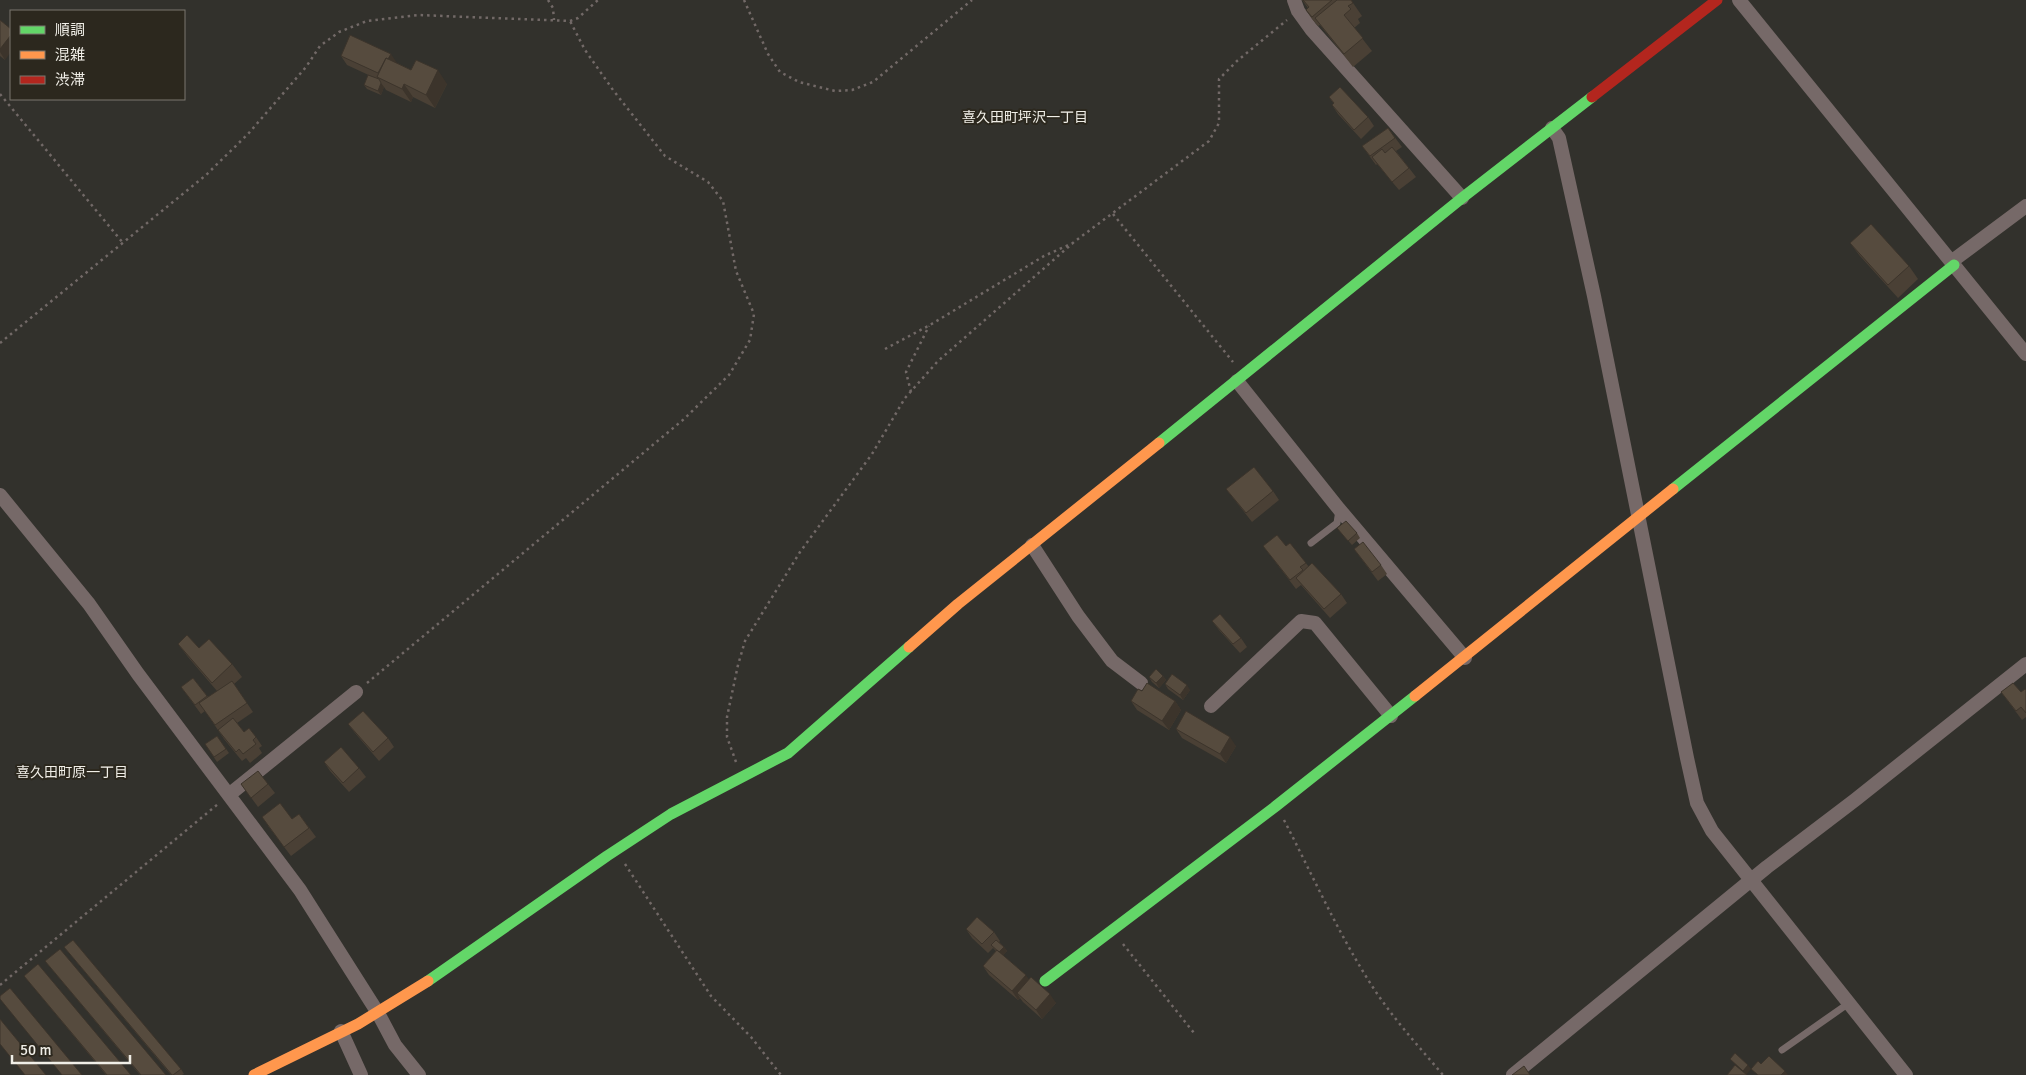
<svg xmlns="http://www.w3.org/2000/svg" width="2026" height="1075" viewBox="0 0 2026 1075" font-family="Signika,'Noto Sans JP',sans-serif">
  <rect width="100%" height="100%" fill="#32312c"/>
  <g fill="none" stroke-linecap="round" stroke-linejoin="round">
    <!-- path -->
    <path stroke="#726967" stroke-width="2.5" stroke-dasharray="2.5 4" stroke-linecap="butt" d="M548 0 553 8 554 20
      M744 0 768 54 780 72 799 82 835 91 852 90 873 82 972 0
      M0 94 123 243
      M1113 214 1233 362
      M0 343 206 175 248 134 306 67 320 46 339 32 367 21 418 15 570 21 578 18 598 0
      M885 349 930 325 1044 256 1073 243
      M911 392 906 372 929 326
      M367 683 684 419 729 375 750 340 754 314 736 271 723 201 708 182 665 156 613 90 585 50 570 21
      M736 762 727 737V717L738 665 745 641 800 552 872 454 905 398 938 361 1074 242 1209 141 1219 123V79L1237 61 1287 20
      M1284 820C1314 878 1341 940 1378 995 1398 1024 1421 1049 1443 1075
      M625 864 711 996 751 1037 781 1075
      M1123 944 1194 1033
      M0 985 218 804"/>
    <!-- lane -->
    <path stroke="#766968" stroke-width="7" d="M1311 543 1337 523 1339 510
      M1782 1050 1849 1003"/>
    <!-- street -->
    <path stroke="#766968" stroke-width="14" d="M1294 0 1298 11 1311 29 1462 198
      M1739 0 2026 354
      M1552 128 1559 138 1594 296 1687 758 1697 803 1712 831 1906 1075
      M1951 262 2026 206
      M1237 381 1339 509 1465 658
      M0 495 89 604 138 674 300 890 378 1013 395 1045 419 1075
      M1032 545 1078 616 1112 661 1141 683
      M1211 706 1301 621 1315 623 1391 716
      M230 794 356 692
      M341 1031 361 1075
      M1513 1075 1767 867 1855 800 2026 664"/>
    <!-- fast -->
    <path stroke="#63d668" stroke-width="11" d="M1159 443 1462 198 1592 97
      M1673 489 1954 265
      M428 981 607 856 671 814 788 753 909 647
      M1045 981 1276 806 1415 696"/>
    <!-- slow -->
    <path stroke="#ff974d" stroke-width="11" d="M909 647 958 604 1159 443
      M1415 696 1673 489
      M254 1075 358 1024 428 981"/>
    <!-- jam -->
    <path stroke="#b3261e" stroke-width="11" d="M1592 97 1717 0"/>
  </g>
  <!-- wall -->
  <path fill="#4a4035" d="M1302 0H1351L1362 16 1358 19 1360 23 1354 28 1372 51 1353 67 1320 25 1318 26 1312 19 1306 10 1308 8Z
    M0 20 5 60 0 56Z
    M341 56 397 63 411 70 447 84 435 108 413 97 411 102 386 90 384 87 381 95 367 89 364 85 375 78 347 65Z
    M1329 97 1368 117 1374 126 1361 139 1338 114 1332 105 1334 104Z
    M1388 128 1402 147 1396 151 1416 177 1399 190 1377 164 1376 165 1362 146Z
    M1850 243 1909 266 1918 279 1898 298 1860 256Z
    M1226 489 1273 491 1279 500 1252 522Z
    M1337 528 1357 533 1360 538 1352 545Z
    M1290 543 1309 567 1341 594 1347 603 1330 618 1301 585 1296 589 1263 546H1286Z
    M1354 549 1381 565 1387 574 1378 581Z
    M1212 621 1241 638 1247 647 1240 653 1219 630Z
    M178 644 199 648 232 664 242 677 234 684 253 712 237 723 244 732 256 737 262 746 259 748 262 753 250 763 246 758 242 761 224 739 205 711 201 714 181 687 193 678 208 697 217 691 188 657Z
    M1163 676 1166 680 1159 688 1152 682 1149 677Z
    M1165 684 1190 690 1183 700 1168 689Z
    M2026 690V717L2022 720 2001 692H2021Z
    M1131 701H1175L1181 710 1169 730 1137 710Z
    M348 724 388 738 394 747 379 761 355 733Z
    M1176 729 1236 746 1226 763 1182 738Z
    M217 736 229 753 217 762 205 744Z
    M324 762 359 768 366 777 349 792 330 771Z
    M241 784H268L275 793 258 807Z
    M299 814 316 837 291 856 268 826 292 819Z
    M966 929 994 932 1000 941 999 942 1004 947 1007 951 1003 955 1029 980 1056 1003 1042 1019 1023 1002 1020 998 1018 1000 989 975 983 966 996 951 993 948 988 953 972 938Z
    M64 947 181 1069 184 1074 182 1075H171Z
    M45 961 166 1075H140Z
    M24 976 131 1075H106Z"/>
  <!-- shaded-wall -->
  <path fill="#3c342b" d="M11 35V52L5 60 0 52V49Z
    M391 54 397 63 381 75Z
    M438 70 447 84 435 108 426 95Z
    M381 83 384 87 381 95 378 91Z
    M404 84 413 97 411 102 402 89Z
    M1163 676 1166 680 1159 688 1156 683Z
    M1187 685 1190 690 1183 700 1180 695Z
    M1175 701 1181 710 1169 730 1162 721Z
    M1230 737 1236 746 1226 763 1220 754Z
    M1004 947 1007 951 1002 957 999 952Z
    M1026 975 1032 984 1017 993 1020 998 1018 1000 1012 991Z
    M1050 994 1056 1003 1042 1019 1036 1010Z
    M1748 1065 1751 1069 1746 1075 1743 1071Z
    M1785 1071 1788 1075H1781Z"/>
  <!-- building -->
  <path fill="#564b3e" stroke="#3c342b" d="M1303 0H1332L1312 17 1306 10 1309 7Z
    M1337 0H1351L1353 3 1348 6 1351 9 1344 15 1363 38 1344 54 1315 18Z
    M0 20 11 29V35L0 49Z
    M350 35 391 54 388 59 386 58 378 73 341 56Z
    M386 58 411 70 416 60 438 70 426 95 404 84 402 89 377 77Z
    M368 75 379 79 381 83 378 91 364 85Z
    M1340 87 1368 117 1354 130 1332 105 1334 103 1329 97Z
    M1388 128 1395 138 1370 156 1362 146Z
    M1392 147 1409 168 1392 182 1372 157 1382 149 1385 153Z
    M1871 224 1909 266 1888 285 1850 243Z
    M1254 467 1273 491 1246 513 1226 489Z
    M1346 521 1357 533 1348 541 1337 528Z
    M1277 535 1286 546 1290 543 1306 563 1300 567 1303 570 1290 580 1263 546Z
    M1363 542 1381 565 1372 572 1354 549Z
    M1312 563 1341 594 1324 609 1296 578Z
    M1220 614 1241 638 1233 644 1212 621Z
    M187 635 199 648 209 639 232 664 212 683 178 644Z
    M1156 669 1163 676 1156 683 1149 677Z
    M1172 674 1187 685 1180 695 1165 684Z
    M193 678 207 696 195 705 181 687Z
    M232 681 247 703 215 725 199 703Z
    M1147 683 1175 701 1162 721 1131 701 1138 689 1142 691Z
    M2013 683 2021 692 2025 689 2026 690V713L2021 707 2016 711 2001 692Z
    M363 711 388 738 373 752 348 724Z
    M1186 711 1230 737 1220 754 1176 729Z
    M233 718 244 732 249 728 256 737 253 740 256 744 243 754 239 749 236 752 218 730Z
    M217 736 226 749 214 757 205 744Z
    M341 747 359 768 343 783 324 762Z
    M258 771 268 784 251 798 241 784Z
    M280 803 292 819 299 814 309 828 284 847 262 817Z
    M977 917 994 932 982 944 966 929Z
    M73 940 181 1069 173 1075H172L64 947Z
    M996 940 1004 947 999 952 991 945Z
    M60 949 166 1075H141L45 961Z
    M997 950 1026 975 1012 991 983 966Z
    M38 964 131 1075H107L24 976Z
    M1031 977 1050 994 1036 1010 1017 993Z
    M10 988 82 1075H62L0 999V996Z
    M0 1019 46 1075H25L0 1044Z
    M1735 1053 1748 1065 1743 1071 1730 1059Z
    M1769 1056 1785 1071 1781 1075H1758L1751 1069 1758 1061 1761 1064Z
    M1735 1065 1747 1075H1727Z
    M1524 1066 1530 1075H1512Z"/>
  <g text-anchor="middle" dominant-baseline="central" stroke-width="4" stroke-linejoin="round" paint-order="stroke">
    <!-- neighbourhood labels -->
    <g font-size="14" fill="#f0eee7" stroke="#2c281e">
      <text x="1025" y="117">喜久田町坪沢一丁目</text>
      <text x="72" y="772">喜久田町原一丁目</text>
    </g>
  </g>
  <!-- legend -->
  <rect x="10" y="10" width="175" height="90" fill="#2c281e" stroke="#7a776e"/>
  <rect x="20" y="26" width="25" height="8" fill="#63d668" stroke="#7a776e"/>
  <text x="55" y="35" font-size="15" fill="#f0eee7">順調</text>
  <rect x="20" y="51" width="25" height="8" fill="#ff974d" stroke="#7a776e"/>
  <text x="55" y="60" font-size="15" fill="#f0eee7">混雑</text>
  <rect x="20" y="76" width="25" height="8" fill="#b3261e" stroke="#7a776e"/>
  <text x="55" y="85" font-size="15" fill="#f0eee7">渋滞</text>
  <!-- scale -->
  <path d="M12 1055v8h118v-8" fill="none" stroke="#f0eee7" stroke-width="2.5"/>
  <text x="20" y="1055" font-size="15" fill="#f0eee7" stroke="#2c281e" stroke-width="4" paint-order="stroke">50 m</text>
</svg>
